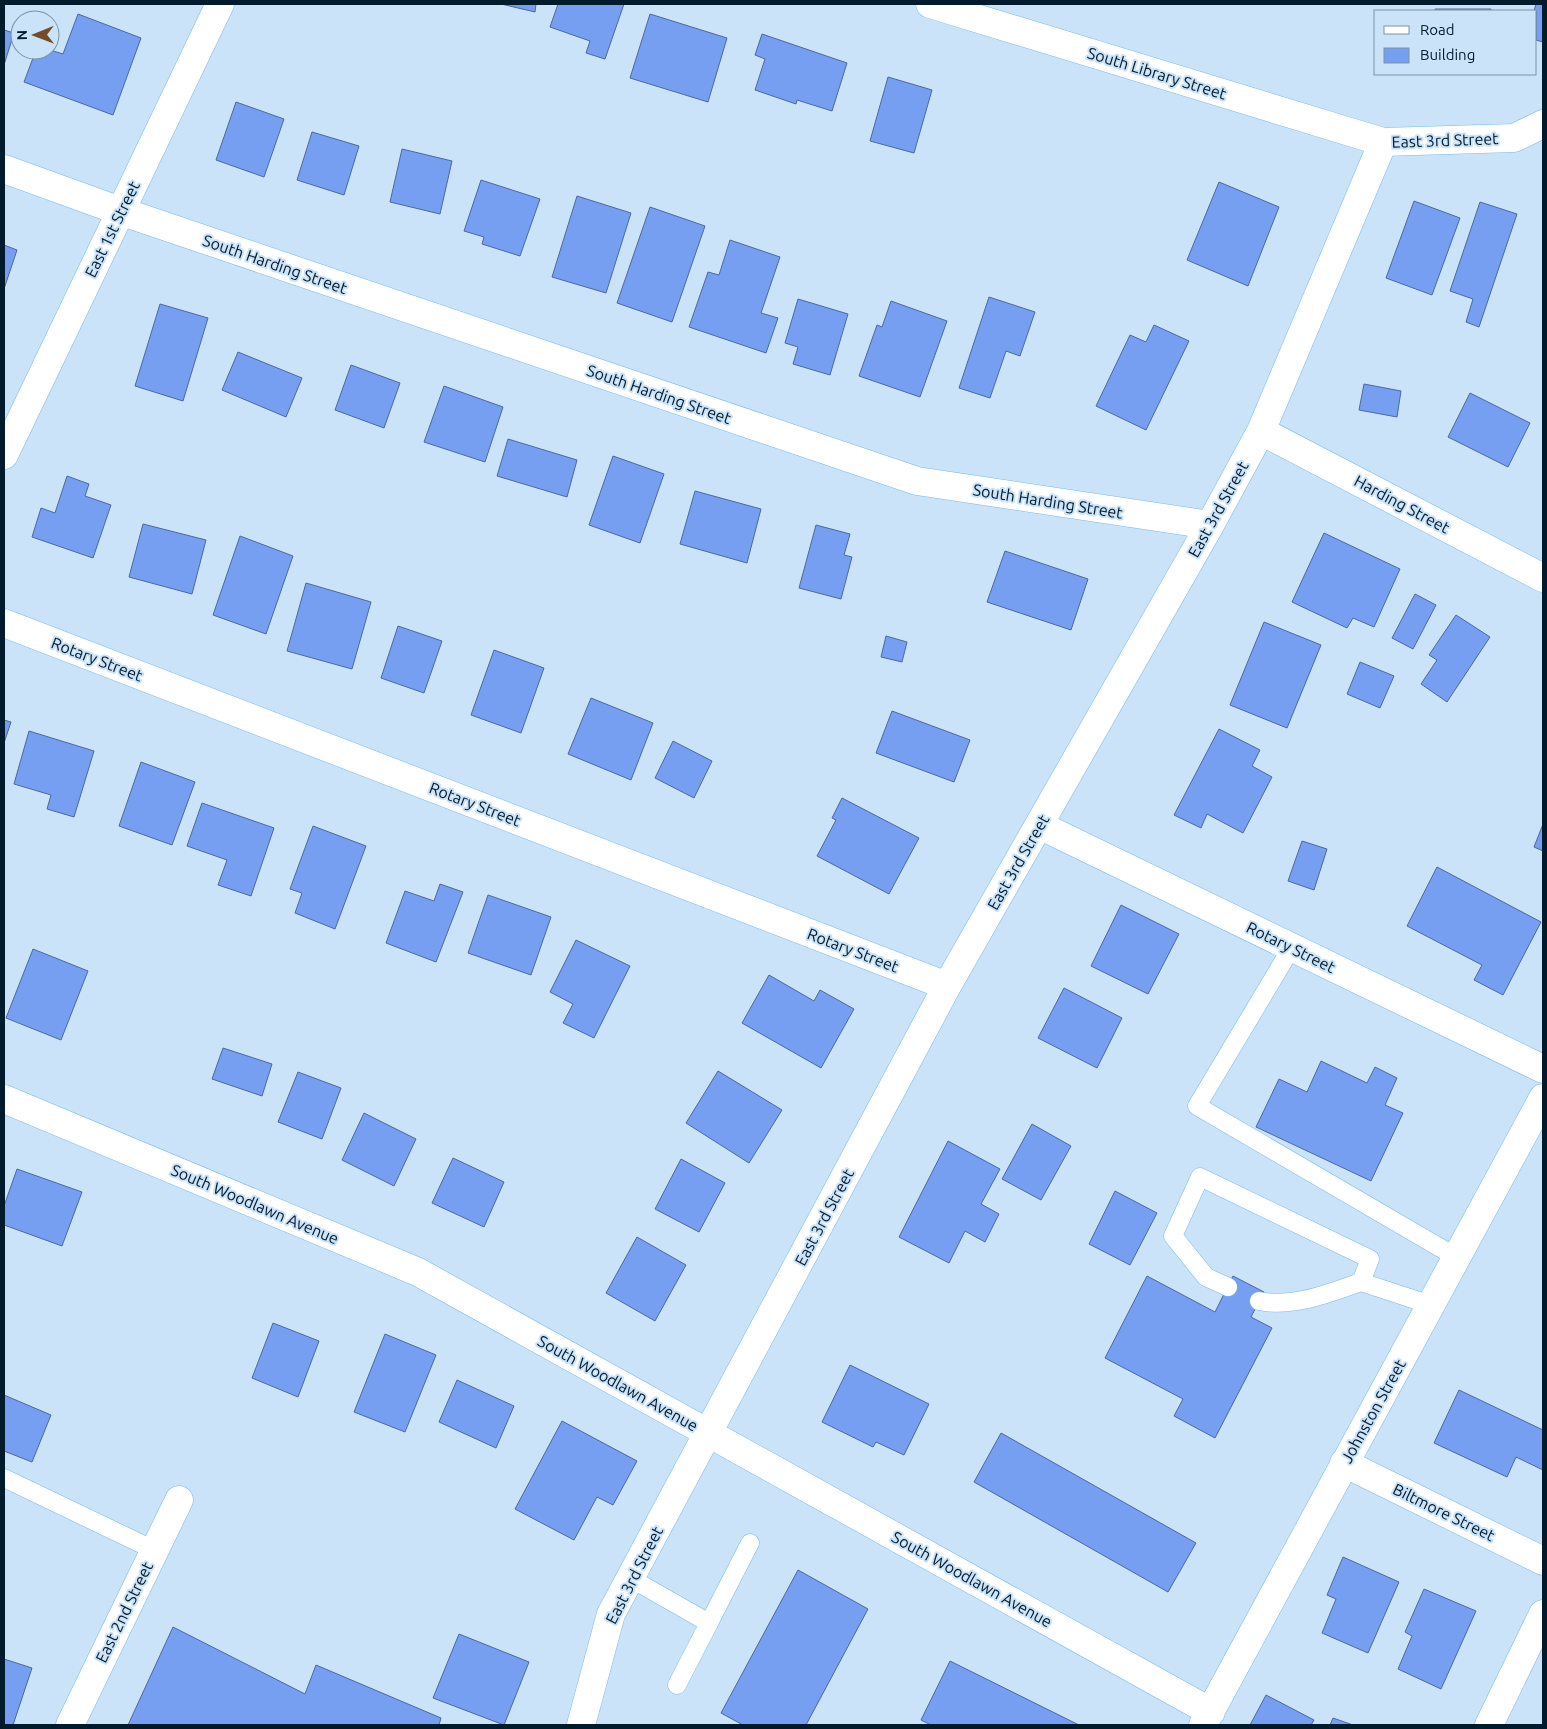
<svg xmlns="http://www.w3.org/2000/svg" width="1547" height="1729" viewBox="0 0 1547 1729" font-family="Ubuntu,sans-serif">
  <rect width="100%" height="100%" fill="#cae3f8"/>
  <!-- building -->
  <path fill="#769ff1" stroke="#4b68a2" d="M501 4H536L535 12Z
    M558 4H624L605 59 586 53 590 41 550 27Z
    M1536 4H1543V42L1536 40V11H1534Z
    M1435 9H1491V11H1435Z
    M78 14 141 38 113 115 24 82 36 50H50L63 54Z
    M650 14 727 38 708 102 630 78Z
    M4 30 14 33 4 65Z
    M762 34 847 63 832 111 797 100 796 104 755 90 765 59 755 55Z
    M888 77 932 90 914 153 870 141Z
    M236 102 284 119 264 177 216 160Z
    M312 132 359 146 344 195 297 180Z
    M402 149 452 161 440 214 390 202Z
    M481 180 540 199 520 256 482 244 484 237 464 231Z
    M1219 182 1279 207 1248 286 1187 260Z
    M577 196 631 213 606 293 552 277Z
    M1414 201 1460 218 1432 295 1386 278Z
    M1480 202 1517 214 1479 327 1466 322 1473 299 1450 291Z
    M650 207 705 226 672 322 617 303Z
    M730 240 780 257 761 313 778 318 766 353 689 327 708 272 719 275Z
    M4 245 17 250 4 289Z
    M989 297 1035 312 1020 356 1006 351 990 398 959 388Z
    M798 299 848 314 830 375 793 364 798 347 785 343Z
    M891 301 947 321 920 397 859 376 877 325 882 327Z
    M160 304 208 318 183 401 135 386Z
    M1154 325 1189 341 1146 430 1096 406 1130 335 1146 342Z
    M238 352 302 378 286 417 222 390Z
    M351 365 400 383 384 428 335 410Z
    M1364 384 1401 391 1397 417 1359 410Z
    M444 386 503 407 485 462 424 442Z
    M1470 393 1530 423 1508 467 1448 437Z
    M508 439 577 460 567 497 497 476Z
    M613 456 664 474 640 543 589 525Z
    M67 476 89 484 85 496 111 505 93 558 32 537 41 508 55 513Z
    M695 491 761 509 747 563 680 544Z
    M143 524 206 540 192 594 129 577Z
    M816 525 850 534 844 555 852 557 841 599 799 588Z
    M1324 533 1400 569 1374 627 1353 618 1347 628 1292 602Z
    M240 536 293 556 266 634 213 615Z
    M1005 551 1088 579 1071 630 987 602Z
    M306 583 371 602 352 669 287 651Z
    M1415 594 1436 605 1413 649 1392 638Z
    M1456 615 1490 637 1447 702 1421 684 1437 660 1429 655Z
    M1264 622 1321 645 1287 728 1230 705Z
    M398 626 442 641 424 693 381 678Z
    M886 636 907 642 902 662 881 657Z
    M494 650 544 668 521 733 471 715Z
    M1360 662 1394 676 1380 708 1347 694Z
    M591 698 653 723 631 780 568 754Z
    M892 711 970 740 954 782 876 753Z
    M4 720 11 722 4 743Z
    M1219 729 1260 750 1252 766 1272 777 1243 833 1207 814 1201 828 1174 815Z
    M29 731 94 751 74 817 47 809 51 795 14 784Z
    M673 741 712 761 694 798 655 778Z
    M141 762 195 782 172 845 119 826Z
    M842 798 919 838 889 894 817 856 836 820 832 818Z
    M202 803 274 828 251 896 218 885 227 860 187 846Z
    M1543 824V851L1534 847Z
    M313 826 366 846 335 929 295 913 302 893 290 889Z
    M1302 841 1327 849 1314 890 1288 881Z
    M1437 867 1541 922 1503 995 1474 980 1482 965 1407 926Z
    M440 884 463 892 436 962 386 943 405 891 434 901Z
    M488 895 551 917 531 975 468 953Z
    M1121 905 1179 934 1148 994 1091 966Z
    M576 940 630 966 594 1038 563 1023 573 1004 550 992Z
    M33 949 88 971 61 1040 6 1018Z
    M769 975 814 1001 820 990 854 1009 821 1068 742 1023Z
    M1064 988 1122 1018 1097 1068 1038 1038Z
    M223 1048 272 1064 262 1096 212 1079Z
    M1321 1061 1367 1083 1375 1067 1397 1078 1385 1105 1403 1113 1371 1181 1256 1127 1279 1079 1307 1092Z
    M718 1071 782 1110 749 1163 686 1123Z
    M298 1072 341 1088 322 1139 278 1122Z
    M364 1113 416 1139 394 1186 342 1160Z
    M1032 1124 1071 1146 1041 1200 1002 1179Z
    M948 1141 1000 1169 981 1204 999 1214 985 1242 965 1231 949 1263 899 1237Z
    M453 1158 504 1182 484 1227 432 1203Z
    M681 1159 725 1183 699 1232 655 1209Z
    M17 1169 82 1192 62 1246 4 1225V1206Z
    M1115 1191 1157 1213 1130 1265 1089 1244Z
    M637 1237 686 1265 655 1321 606 1293Z
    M1147 1276 1215 1312 1233 1276 1264 1292 1251 1317 1272 1328 1215 1438 1174 1416 1183 1399 1105 1358Z
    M273 1323 319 1341 298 1397 252 1378Z
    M385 1334 436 1355 405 1432 354 1412Z
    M850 1365 929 1404 904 1455 876 1442 873 1447 822 1422Z
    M457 1380 514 1406 496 1448 439 1422Z
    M1459 1390 1543 1430V1470L1516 1457 1507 1477 1434 1443Z
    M4 1395 51 1415 32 1462 4 1451Z
    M562 1421 637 1461 613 1505 597 1497 574 1540 515 1509Z
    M1001 1433 1196 1543 1168 1592 974 1482Z
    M1343 1557 1399 1582 1368 1653 1322 1633 1336 1599 1327 1595Z
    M798 1570 868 1609 806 1725H743L721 1713Z
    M1424 1589 1476 1611 1441 1689 1398 1669 1412 1636 1405 1632Z
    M173 1627 305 1694 316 1665 441 1718 439 1725H128Z
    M459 1634 529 1662 504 1725 433 1698Z
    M4 1659 32 1668 13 1725H4Z
    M950 1661 1079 1725H931L921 1720Z
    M1266 1695 1314 1720 1311 1725H1250Z
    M1333 1718 1353 1725H1330Z"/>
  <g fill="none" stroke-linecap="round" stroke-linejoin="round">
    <!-- lane casing -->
    <g stroke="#79b9eb" stroke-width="19">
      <path id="lane" d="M1292 947 1197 1106 1456 1257
        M1228 1287 1206 1277 1173 1236 1200 1177 1370 1259 1361 1282 1431 1305
        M1259 1301C1293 1308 1329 1293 1361 1282
        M4 1478 154 1550
        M630 1578 709 1623 750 1543
        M677 1685 709 1623"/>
    </g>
    <!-- street casing -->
    <g stroke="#79b9eb" stroke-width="29">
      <path id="street" d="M930 4 1383 142 1514 138 1543 124
        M4 169 120 211 917 481 1210 525
        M1261 431 1543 578
        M4 623 947 986
        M1039 825 1543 1069
        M4 1099 418 1272 1211 1712
        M1344 1463 1543 1561
        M70 1725 179 1500
        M581 1725 611 1614 947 986 1210 525 1261 431 1383 142
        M1203 1725 1543 1098
        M1489 1725 1543 1614"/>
    </g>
    <!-- secondary casing -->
    <g stroke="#79b9eb" stroke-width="29">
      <path id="secondary" d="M4 455 220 4"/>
    </g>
    <!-- lane -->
    <use href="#lane" stroke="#fff" stroke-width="18"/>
    <!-- street -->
    <use href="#street" stroke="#fff" stroke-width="28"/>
    <!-- secondary -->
    <use href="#secondary" stroke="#fff" stroke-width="28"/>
  </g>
  <g text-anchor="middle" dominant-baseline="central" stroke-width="4" stroke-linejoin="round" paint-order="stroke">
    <!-- street labels -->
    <g font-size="16" fill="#011a2c" stroke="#cae3f8">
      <text transform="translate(1157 73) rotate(17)">South Library Street</text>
      <text transform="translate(1445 140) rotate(-2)">East 3rd Street</text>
      <text transform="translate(112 229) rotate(-64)">East 1st Street</text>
      <text transform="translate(275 264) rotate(19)">South Harding Street</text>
      <text transform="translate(659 394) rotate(19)">South Harding Street</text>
      <text transform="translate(1048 501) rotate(9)">South Harding Street</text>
      <text transform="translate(1402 504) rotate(28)">Harding Street</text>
      <text transform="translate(1218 509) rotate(-61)">East 3rd Street</text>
      <text transform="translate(97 659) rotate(21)">Rotary Street</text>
      <text transform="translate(475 804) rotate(21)">Rotary Street</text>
      <text transform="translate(1018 862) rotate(-60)">East 3rd Street</text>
      <text transform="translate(1291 947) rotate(26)">Rotary Street</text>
      <text transform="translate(853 950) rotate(21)">Rotary Street</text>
      <text transform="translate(255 1204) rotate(23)">South Woodlawn Avenue</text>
      <text transform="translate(824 1217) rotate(-62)">East 3rd Street</text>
      <text transform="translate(618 1383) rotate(29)">South Woodlawn Avenue</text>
      <text transform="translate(1373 1411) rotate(-61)">Johnston Street</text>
      <text transform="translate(1444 1512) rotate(26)">Biltmore Street</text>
      <text transform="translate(634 1575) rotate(-63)">East 3rd Street</text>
      <text transform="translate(972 1579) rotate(29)">South Woodlawn Avenue</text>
      <text transform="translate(124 1612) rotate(-64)">East 2nd Street</text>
    </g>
  </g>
  <!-- border -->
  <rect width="1547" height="1729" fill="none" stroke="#011a2c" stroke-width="10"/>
  <!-- legend -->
  <rect x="1374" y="10" width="162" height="65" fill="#cae3f8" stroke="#7a93a6"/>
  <rect x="1384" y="26" width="25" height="8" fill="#ffffff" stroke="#7a93a6"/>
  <text x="1420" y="35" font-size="15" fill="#011a2c">Road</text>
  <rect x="1384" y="48" width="25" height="15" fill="#769ff1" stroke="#7a93a6"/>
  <text x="1420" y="60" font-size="15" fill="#011a2c">Building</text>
  <!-- north arrow -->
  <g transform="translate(35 35) rotate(269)"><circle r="24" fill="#cae3f8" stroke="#7a93a6"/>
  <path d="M0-4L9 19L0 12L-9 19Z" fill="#724d29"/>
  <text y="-8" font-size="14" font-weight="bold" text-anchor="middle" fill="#011a2c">N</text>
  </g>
</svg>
